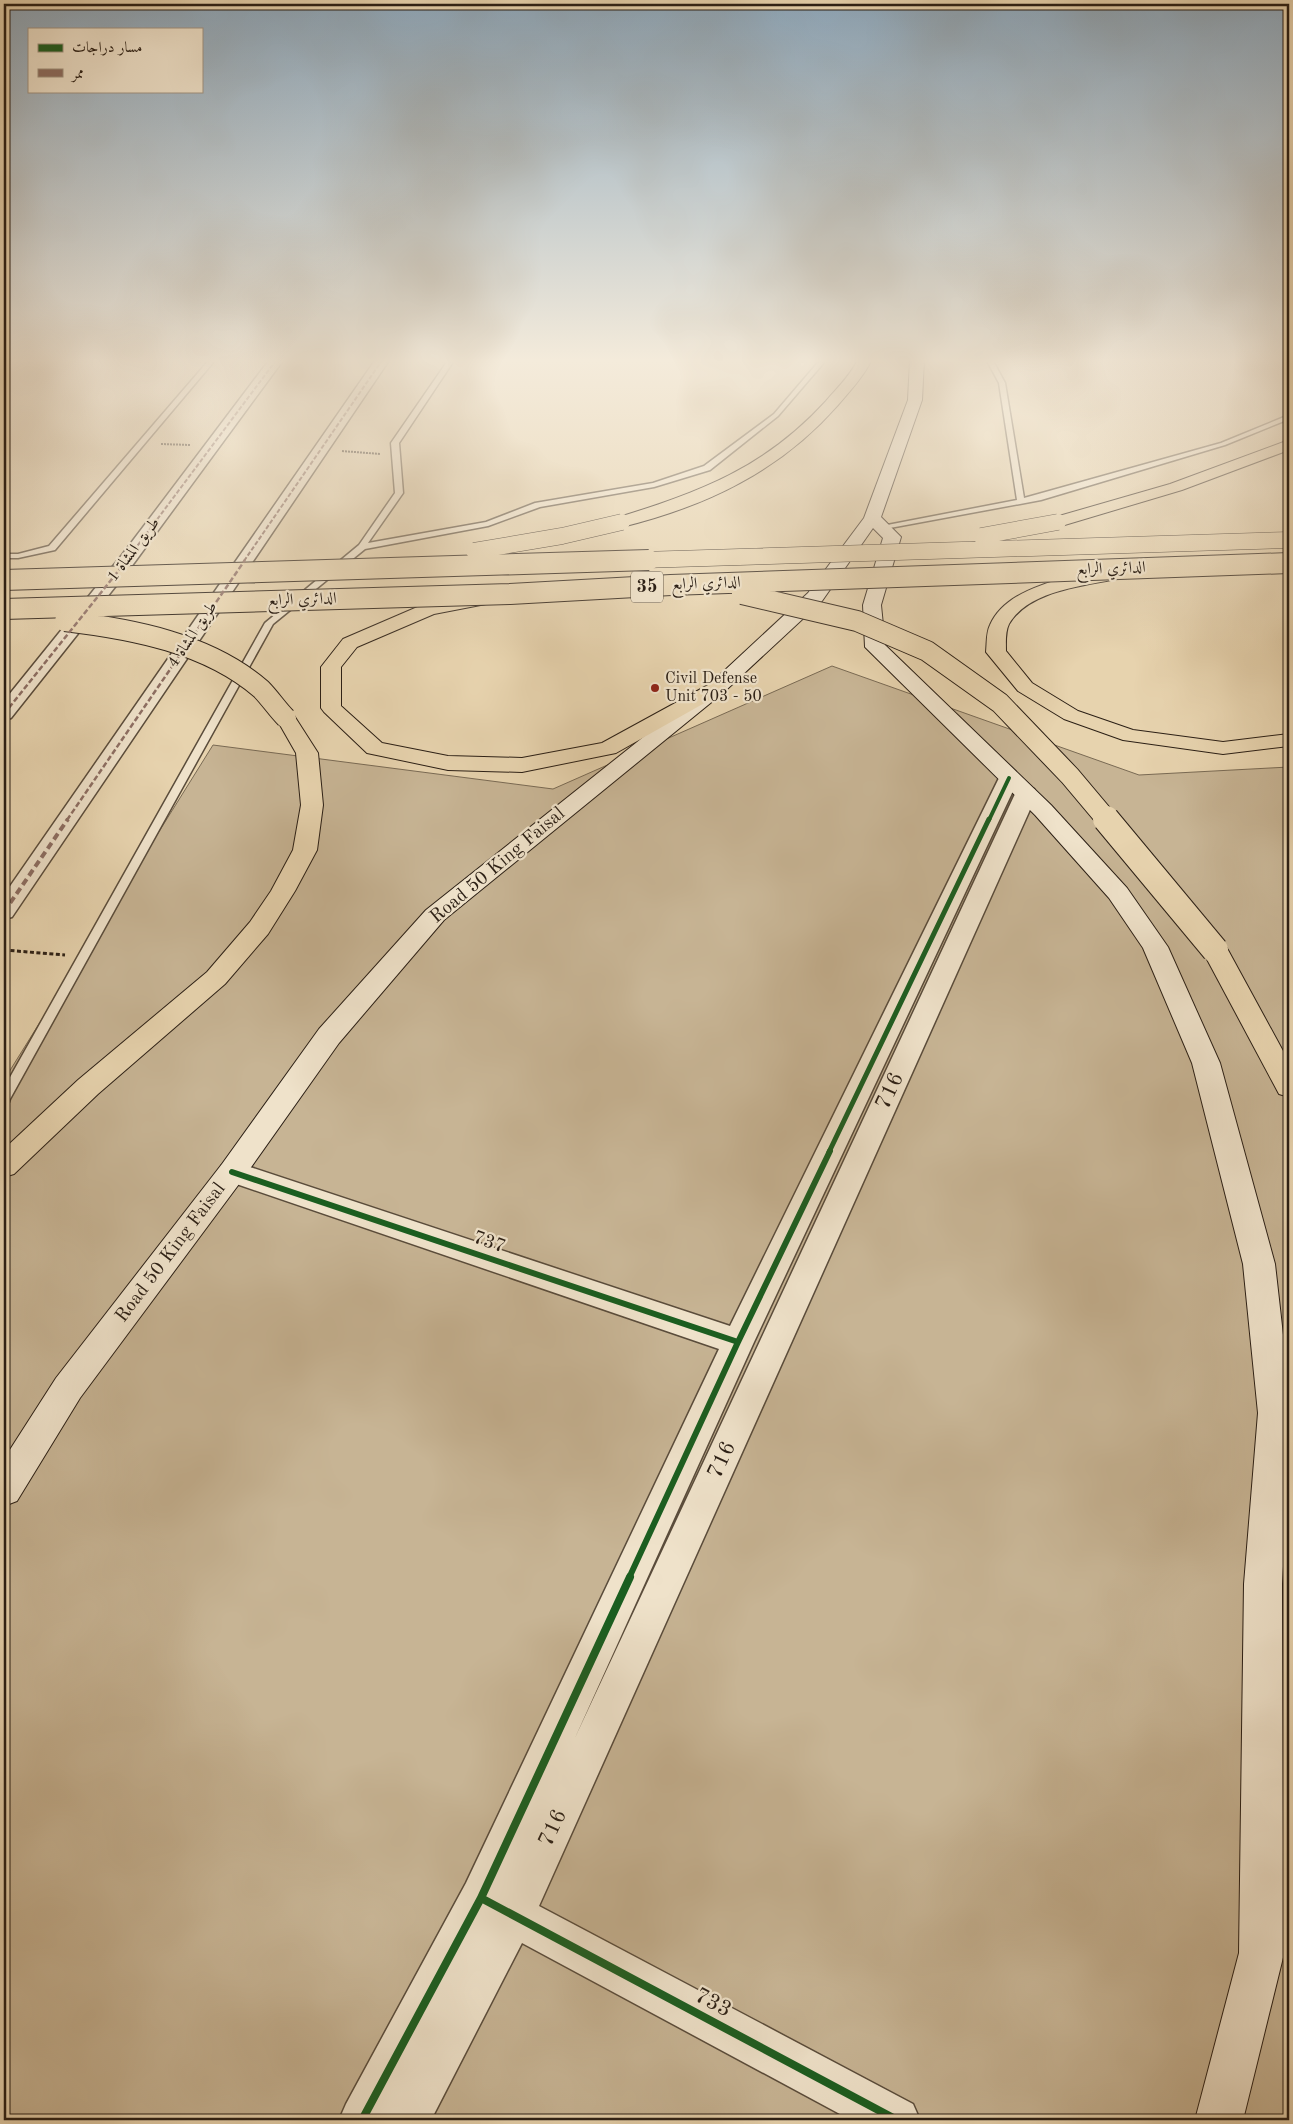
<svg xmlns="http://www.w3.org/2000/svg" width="1293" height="2124" viewBox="0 0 1293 2124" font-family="'Old Standard TT',Amiri,serif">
  <rect width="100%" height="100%" fill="#e7d3ae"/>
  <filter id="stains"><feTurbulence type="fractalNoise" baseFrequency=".004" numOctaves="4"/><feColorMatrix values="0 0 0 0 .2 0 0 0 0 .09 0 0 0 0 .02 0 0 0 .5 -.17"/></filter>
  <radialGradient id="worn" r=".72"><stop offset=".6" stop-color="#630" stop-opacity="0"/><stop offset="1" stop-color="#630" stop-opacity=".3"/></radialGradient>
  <!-- green -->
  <path fill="#c7b494" stroke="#796a54" d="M832 666 1139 775 1289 767V2120H4V1080L213 745 553 789Z"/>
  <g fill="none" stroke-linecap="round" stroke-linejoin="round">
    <!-- lane casing -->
    <g stroke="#5a4c3b" stroke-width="3">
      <path id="lane" d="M210 359H216L55 550 18 558H4V554H18L49 546Z
        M449 359H455L399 443 403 493 368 543 486 522 535 503 653 483 704 466 774 414 821 359H827L778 416 710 470 654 487 540 507 488 526 365 549 273 624 10 1099 9 1102 4 1103V1088L265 623 359 545 395 493 391 443Z
        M986 359H992L1005 383 1024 498 1221 443 1289 415V419L1225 445 1041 500 879 530 878 528 882 526 1017 500 999 383Z"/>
    </g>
    <!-- street casing -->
    <g stroke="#5a4c3b" stroke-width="3">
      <path id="street" d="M270 359H284L134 563 11 718 4 720V701L122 555Z
        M376 359H390L12 917 4 919V895Z
        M1009 772 1016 774 1019 778 754 1342 574 1740 1015 794 1018 789 1026 788 1034 789 1037 794 539 1906 913 2104 920 2120H851L522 1943 431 2120H339L346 2104 466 1883 719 1349 222 1179 218 1172 222 1165 232 1161 730 1326 999 778 1002 774Z"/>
    </g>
    <!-- secondary casing -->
    <g stroke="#2b1f15" stroke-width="2">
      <path id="secondary" d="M910 359H924L922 400 881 517 901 537 881 605 885 645 1051 805 1127 888 1168 947 1220 1063 1275 1264 1289 1388V1461L1282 1584 1283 1841 1289 1839V1933L1243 2120H1195L1239 1953 1244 1584 1258 1413 1243 1264 1192 1063 1143 948 1109 898 1035 815 865 647 863 605 883 538 873 528 822 601 724 692 444 920 339 1043 242 1180 80 1398 17 1501 4 1506V1459L56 1378 222 1164 319 1029 426 910 710 684 808 593 864 518 908 400Z"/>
    </g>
    <!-- highway casing -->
    <g stroke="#2b1f15" stroke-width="2">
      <path id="highway" d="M858 359H872C864 376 850 391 838 405 780 471 707 506 622 527L616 526 613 522 616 518C700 492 765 468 826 401 837 388 851 375 858 359Z
        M1289 440V450L1182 490 1058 527 1052 526 1049 522 1052 518 1170 484Z
        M1119 568 1125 569 1128 573 1125 577C1090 586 1030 588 1009 624 1005 632 1006 643 1006 651L1032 683 1078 711 1133 730 1223 742 1289 734V746L1223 754 1123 740 1064 719 1018 691 986 652C987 643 986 633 990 625 1008 583 1080 575 1119 568Z
        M484 593 491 595 493 599 491 603 434 614 357 647 341 667V706L382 743 448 756 522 758 602 743 710 684 717 682 724 684 727 688 724 692 616 753 522 772 448 770 367 753 324 712 321 708V667L343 639 422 605Z
        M286 712 293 714 318 753 323 805 317 850 295 891 268 934 225 984 98 1094 14 1174 4 1177V1149L78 1080 207 972 250 922 271 891 293 850 301 805 296 753 276 718 279 714Z
        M1215 942 1224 944 1228 950 1289 1062V1097L1279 1094 1202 950 1206 944Z"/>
    </g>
    <!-- path-far1 -->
    <path stroke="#2b1f15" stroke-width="2" stroke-dasharray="2 1" stroke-linecap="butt" d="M161 444 190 445
      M342 451 380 454"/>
    <!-- path -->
    <path stroke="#2b1f15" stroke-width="3" stroke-dasharray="4 2.5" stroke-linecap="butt" d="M4 950 65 955"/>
    <!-- lane -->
    <use href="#lane" fill="#efe2ca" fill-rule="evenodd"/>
    <!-- street -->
    <use href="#street" fill="#efe2ca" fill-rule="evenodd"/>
    <!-- secondary -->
    <use href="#secondary" fill="#efe2ca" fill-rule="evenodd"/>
    <!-- highway -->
    <use href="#highway" fill="#e7d3ae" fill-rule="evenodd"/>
    <!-- highway-bridge-far2 casing -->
    <g stroke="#2b1f15" stroke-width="17" stroke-linecap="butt">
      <path id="highway-bridge-far2" d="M981 536 1058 522
        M474 551 562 536 622 522
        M609 561 1289 540"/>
    </g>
    <!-- highway-bridge-far1 casing -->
    <g stroke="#2b1f15" stroke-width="22" stroke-linecap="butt">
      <path id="highway-bridge-far1" d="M4 580 649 560
        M742 594 857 621 927 651 1000 703 1070 776 1107 820
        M4 609 510 594 671 585 1289 563
        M65 621C132 629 208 643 261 689 270 698 277 709 286 718"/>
    </g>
    <!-- highway-bridge casing -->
    <g stroke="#2b1f15" stroke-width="28" stroke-linecap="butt">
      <path id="highway-bridge" d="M1106 819 1215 950"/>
    </g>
    <!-- highway-bridge-far2 -->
    <use href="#highway-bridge-far2" stroke="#e7d3ae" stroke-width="16"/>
    <!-- highway-bridge-far1 -->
    <use href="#highway-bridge-far1" stroke="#e7d3ae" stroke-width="20"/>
    <!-- highway-bridge -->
    <use href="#highway-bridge" stroke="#e7d3ae" stroke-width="26"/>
    <!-- quiet-far2 -->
    <path stroke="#8d6e63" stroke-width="2" stroke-dasharray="4.5 2" stroke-linecap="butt" d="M126 561 277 359
      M244 561 383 359"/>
    <!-- quiet-far1 -->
    <path stroke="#8d6e63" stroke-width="2.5" stroke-dasharray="5.5 2.5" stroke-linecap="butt" d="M4 714 127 560
      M67 820 245 560"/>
    <!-- quiet -->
    <path stroke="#8d6e63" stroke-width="4" stroke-dasharray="7 4" stroke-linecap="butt" d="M4 912 68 819"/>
    <!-- cycleway-far3 casing -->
    <g stroke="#efe2ca" stroke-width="6">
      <path id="cycleway-far3" d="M989 820 1009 778"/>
    </g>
    <!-- cycleway-far2 casing -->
    <g stroke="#efe2ca" stroke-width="8">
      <path id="cycleway-far2" d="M829 1152 989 819"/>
    </g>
    <!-- cycleway-far1 casing -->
    <g stroke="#efe2ca" stroke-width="9">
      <path id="cycleway-far1" d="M232 1172 738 1342
        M629 1578 738 1342 830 1151"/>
    </g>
    <!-- cycleway casing -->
    <g stroke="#efe2ca" stroke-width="11">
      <path id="cycleway" d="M481 1898 897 2120
        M362 2120 481 1898 630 1577"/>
    </g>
    <!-- cycleway-far3 -->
    <use href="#cycleway-far3" stroke="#1b5e20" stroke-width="4"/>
    <!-- cycleway-far2 -->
    <use href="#cycleway-far2" stroke="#1b5e20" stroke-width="5"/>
    <!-- cycleway-far1 -->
    <use href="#cycleway-far1" stroke="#1b5e20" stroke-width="6"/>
    <!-- cycleway -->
    <use href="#cycleway" stroke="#1b5e20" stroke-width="8"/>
  </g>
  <!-- sky -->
  <linearGradient id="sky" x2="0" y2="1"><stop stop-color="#8ea8bc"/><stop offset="0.55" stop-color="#f4ebdb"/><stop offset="1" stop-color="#f4ebdb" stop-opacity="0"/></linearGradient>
  <rect width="1293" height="656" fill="url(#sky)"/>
  <!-- markers -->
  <circle fill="#8f2418" stroke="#efe2ca" stroke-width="2" cx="655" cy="688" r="5"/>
  <g text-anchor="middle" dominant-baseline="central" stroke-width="4.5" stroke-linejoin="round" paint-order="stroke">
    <!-- far-street labels -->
    <g font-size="16" fill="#2b1f15" stroke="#efe2ca">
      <text transform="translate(134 550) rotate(-53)">طريق المشاة 1</text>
      <text transform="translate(1111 569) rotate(-2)">الدائري الرابع</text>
      <text transform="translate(706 584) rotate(-2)">الدائري الرابع</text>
      <text transform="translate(302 600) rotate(-2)">الدائري الرابع</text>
      <text transform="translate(193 635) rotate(-56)">طريق المشاة 4</text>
    </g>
    <!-- far-poi labels -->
    <g font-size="16" fill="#2b1f15" stroke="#efe2ca" text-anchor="start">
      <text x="665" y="679">Civil Defense<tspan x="665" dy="18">Unit 703 - 50</tspan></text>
    </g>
    <!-- shield labels -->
    <rect fill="#efe2ca" stroke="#665a4b" stroke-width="1" x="631" y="571.5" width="32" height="31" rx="4"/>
    <g font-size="18" font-weight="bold" fill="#2b1f15">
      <text x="647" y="587">35</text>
    </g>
    <!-- street labels -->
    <g font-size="19" fill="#2b1f15" stroke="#efe2ca">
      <text transform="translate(498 866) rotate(-40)">Road 50 King Faisal</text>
      <text transform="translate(489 1243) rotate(19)">737</text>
      <text transform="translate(171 1253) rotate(-53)">Road 50 King Faisal</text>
    </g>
    <!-- near-street labels -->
    <g font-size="22" fill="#2b1f15" stroke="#efe2ca">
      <text transform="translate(890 1091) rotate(-65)">716</text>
      <text transform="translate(722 1460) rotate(-65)">716</text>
      <text transform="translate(553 1828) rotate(-65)">716</text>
      <text transform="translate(713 2003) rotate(28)">733</text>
    </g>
  </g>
  <!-- margin -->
  <rect width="1293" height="2124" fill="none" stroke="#e7d3ae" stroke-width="20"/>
  <rect x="5" y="5" width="1283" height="2114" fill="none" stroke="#2b1f15" stroke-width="2.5"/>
  <rect x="10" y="10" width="1273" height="2104" fill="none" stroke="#2b1f15"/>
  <!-- legend -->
  <rect x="28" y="28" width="175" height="65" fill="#efe2ca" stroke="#a19482"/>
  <rect x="38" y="44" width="25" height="8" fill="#1b5e20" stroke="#a19482"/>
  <text x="72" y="52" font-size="15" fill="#2b1f15">مسار دراجات</text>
  <rect x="38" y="69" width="25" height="8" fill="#8d6e63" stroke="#a19482"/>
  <text x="72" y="78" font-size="15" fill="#2b1f15">ممر</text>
  <rect width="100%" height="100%" filter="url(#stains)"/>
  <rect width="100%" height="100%" fill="url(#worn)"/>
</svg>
